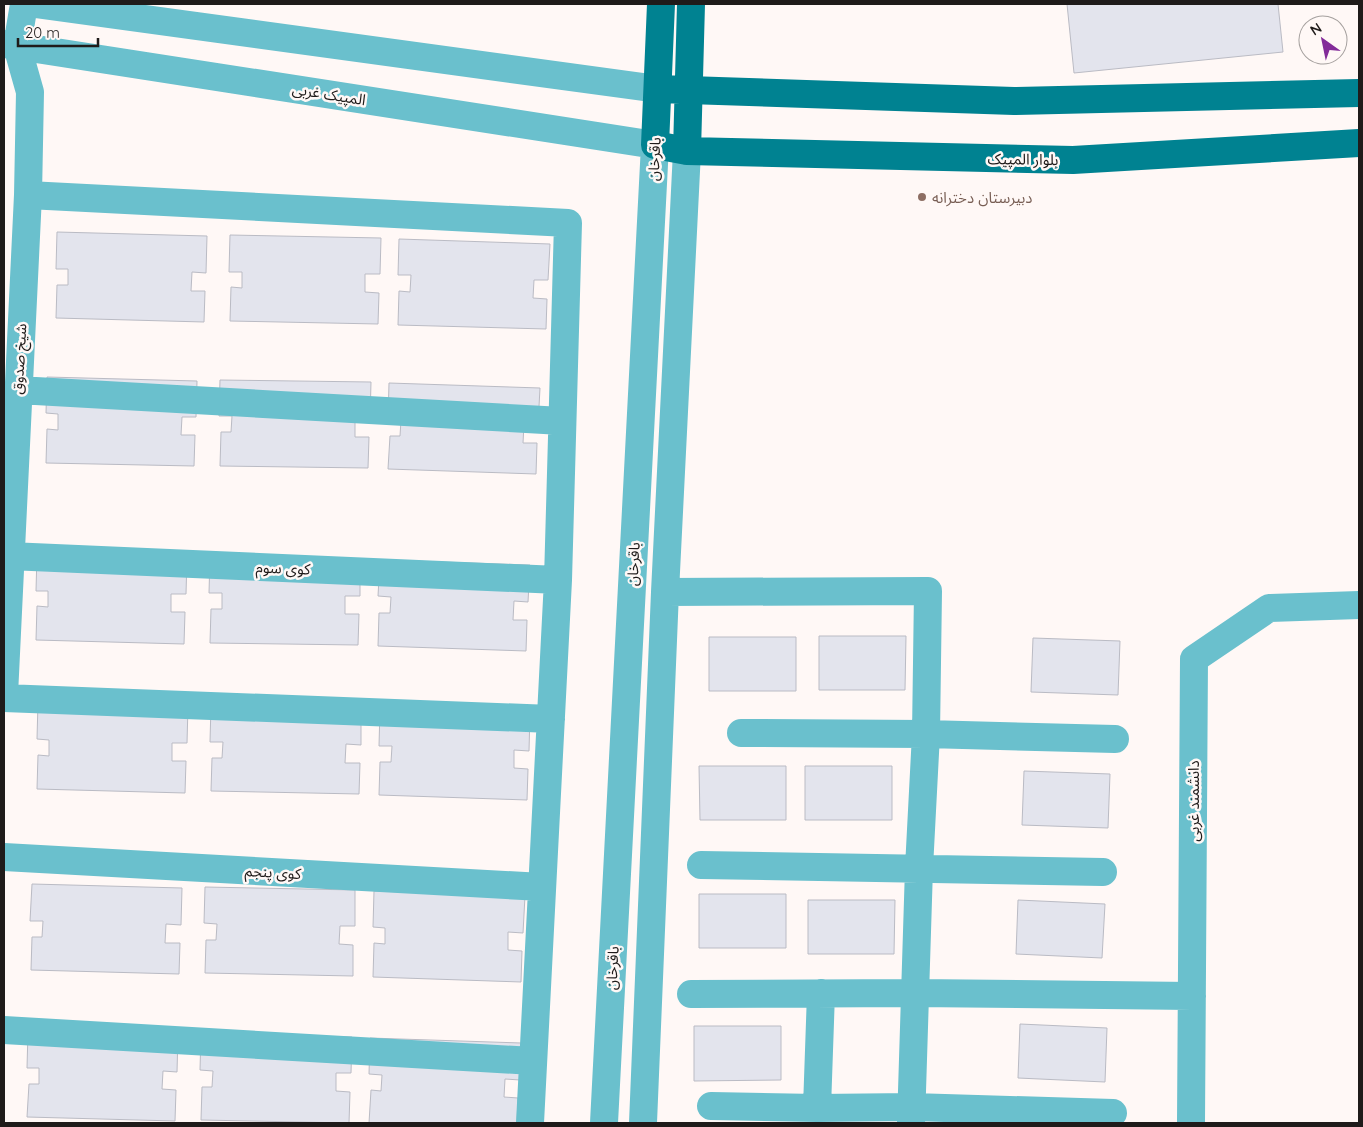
<svg xmlns="http://www.w3.org/2000/svg" width="1363" height="1127" viewBox="0 0 1363 1127" font-family="Quicksand,'Noto Sans Arabic',sans-serif">
  <rect width="100%" height="100%" fill="#fff8f6"/>
  <!-- building -->
  <path fill="#e3e4ed" stroke="#babbc4" d="M1067 4H1278L1283 52 1074 73Z
    M57 232 207 236 206 273 192 272 191 291H205L204 322 56 318 57 285H68V269H56Z
    M230 235 381 238 380 274H365V292L379 293 378 324 230 321 231 287 242 288V272H229Z
    M399 239 550 244 548 280H534L533 298 547 299 546 329 398 325 399 291 410 292 411 275H398Z
    M47 377 197 381 196 417H182L181 435H195L194 466 46 463 47 429 58 430V414L46 413Z
    M220 380 371 382 370 419H355V437H369L368 468 220 466 221 432H231L232 416H219Z
    M389 383 540 388 538 425 524 424 523 443H537L536 474 388 469 390 436H400L401 420H388Z
    M37 554 187 558 186 594H171V612H185L184 644 36 640 37 606 48 607V591H36Z
    M210 557 360 559V596H345V614H359L358 645 210 643 211 609H222V593H209Z
    M380 560 530 565 528 602 514 601 513 620H527L526 651 378 646 379 613H390L391 597 378 596Z
    M819 636H906L905 690H819Z
    M709 637H796V691H709Z
    M1033 638 1120 641 1118 695 1031 692Z
    M38 702 188 706 187 743H172V761H186L185 793 37 789 38 755 49 756V740L37 739Z
    M211 705 361 708V745L346 744 345 763H360L359 794 211 791 212 758H222L223 742H210Z
    M380 709 530 714 529 751 514 750V768L528 769 527 800 379 795 380 762H391L392 746H379Z
    M699 766H786V820H700Z
    M805 766H892V820H805Z
    M1024 771 1110 774 1108 828 1022 825Z
    M32 884 182 888 181 925 166 924 165 943H180L179 974 31 970 32 937H42L43 921H30Z
    M205 887 355 890V926H340L339 944 353 945V976L205 973 206 940H216L217 924 204 923Z
    M374 891 525 896 523 933 508 932V950L522 951 521 982 373 977 374 943 385 944V928L373 927Z
    M699 894H786V948H699Z
    M808 900H895L894 954H808Z
    M1018 900 1105 904 1102 958 1016 954Z
    M1020 1024 1107 1028 1105 1082 1018 1078Z
    M694 1026H781V1080L694 1081Z
    M28 1031 178 1035 177 1072 163 1071 162 1089 176 1090 175 1121 27 1117 29 1084H39V1068H27Z
    M201 1034 352 1037 351 1073H336V1091L350 1092 349 1123 201 1120 202 1087H212L213 1071 200 1070Z
    M370 1038 521 1043 520 1080 505 1079 504 1097 518 1098 517 1123H369L371 1090 381 1091 382 1075 369 1074Z"/>
  <g fill="none" stroke-linecap="round" stroke-linejoin="round">
    <!-- minor -->
    <path stroke="#6ac0cd" stroke-width="28" d="M35 4 658 89
      M4 44 655 145 604 1123
      M28 195 568 223 558 580 530 1123
      M18 390 562 421
      M9 556 558 580
      M665 592 928 591 926 734 919 868 911 1123
      M4 695 28 195 30 92 17 46 24 4
      M4 698 551 719
      M741 733 926 734 1115 739
      M4 857 542 887
      M701 865 1103 872
      M821 993 817 1108 912 1107 1113 1113
      M691 994 915 993 1192 996
      M4 1030 533 1061
      M711 1106 817 1108
      M643 1123 665 592 687 151
      M1191 1123 1194 659 1269 608 1359 605"/>
    <!-- major -->
    <path stroke="#008291" stroke-width="28" d="M661 4 655 145 687 151 1073 160 1359 143
      M658 89 1014 101 1359 93
      M687 151 691 4"/>
  </g>
  <!-- markers -->
  <circle fill="#8d6e63" stroke="#fff8f6" stroke-width="2" cx="922" cy="197" r="5"/>
  <g text-anchor="middle" dominant-baseline="central" stroke-width="5" stroke-linejoin="round" paint-order="stroke">
    <!-- street labels -->
    <g font-size="15" fill="#1f1b1a" stroke="#fff8f6">
      <text transform="translate(329 94) rotate(9)">المپیک غربی</text>
      <text transform="translate(654 159) rotate(-87)">باقرخان</text>
      <text transform="translate(1023 159) rotate(1)">بلوار المپیک</text>
      <text transform="translate(19 359) rotate(-87)">شیخ صدوق</text>
      <text transform="translate(633 564) rotate(-87)">باقرخان</text>
      <text transform="translate(283 568) rotate(2)">کوی سوم</text>
      <text transform="translate(1193 801) rotate(-90)">دانشمند غربی</text>
      <text transform="translate(273 872) rotate(3)">کوی پنجم</text>
      <text transform="translate(612 968) rotate(-87)">باقرخان</text>
    </g>
    <!-- education labels -->
    <g font-size="15" fill="#785e54" stroke="#fff8f6" text-anchor="start">
      <text x="932" y="197">دبیرستان دخترانه</text>
    </g>
  </g>
  <!-- border -->
  <rect width="1363" height="1127" fill="none" stroke="#1f1b1a" stroke-width="10"/>
  <!-- north arrow -->
  <g transform="translate(1323 40) rotate(327)"><circle r="24" fill="#fff8f6" stroke="#a5a09e"/>
  <path d="M0-4L9 19L0 12L-9 19Z" fill="#832b99"/>
  <text y="-8" font-size="14" font-weight="bold" text-anchor="middle" fill="#1f1b1a">N</text>
  </g>
  <!-- scale -->
  <path d="M18 38v8h80v-8" fill="none" stroke="#1f1b1a" stroke-width="2.5"/>
  <text x="25" y="38" font-size="15" fill="#1f1b1a" stroke="#fff8f6" stroke-width="4" paint-order="stroke">20 m</text>
</svg>
